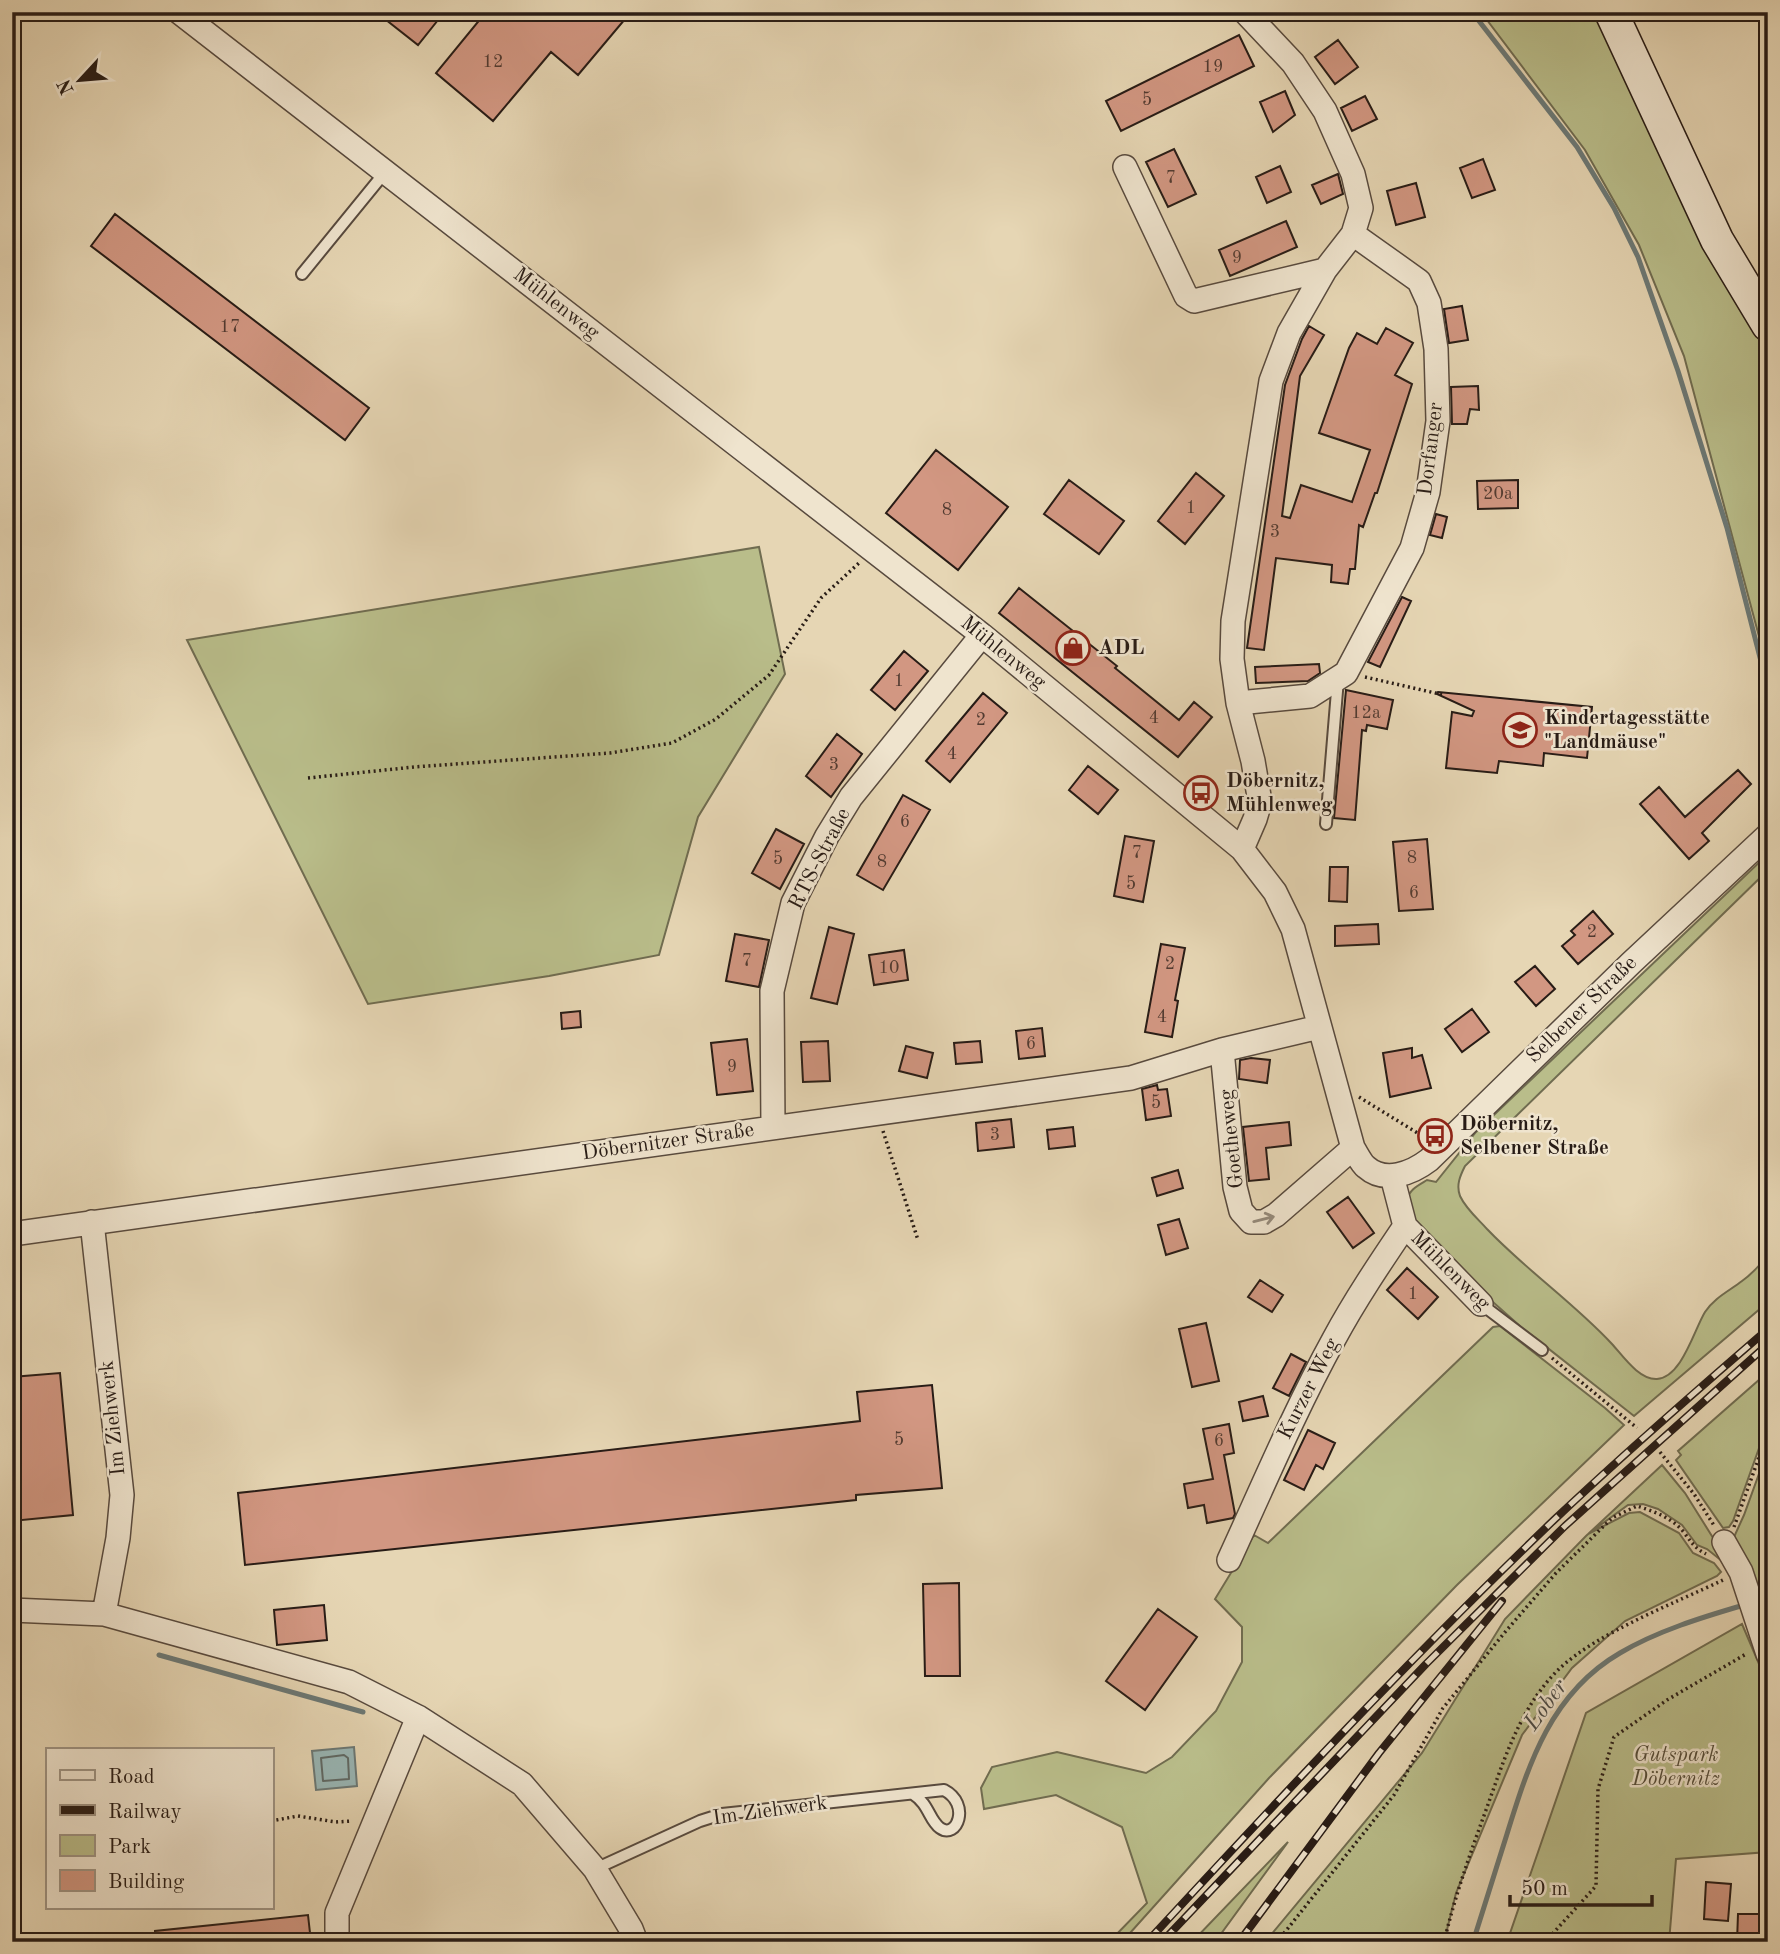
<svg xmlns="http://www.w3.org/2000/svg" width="1780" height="1954" viewBox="0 0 1780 1954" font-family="'Old Standard TT',serif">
  <rect width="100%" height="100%" fill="#e6d6b4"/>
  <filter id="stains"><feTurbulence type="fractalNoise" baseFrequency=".00286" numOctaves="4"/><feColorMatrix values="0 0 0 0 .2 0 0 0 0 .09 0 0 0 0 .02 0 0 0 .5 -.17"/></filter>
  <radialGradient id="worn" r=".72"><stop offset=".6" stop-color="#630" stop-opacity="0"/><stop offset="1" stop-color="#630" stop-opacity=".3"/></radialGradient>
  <!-- green -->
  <path fill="#b9bd8a" stroke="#706c50" stroke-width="2" d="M1481 12H1593L1704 235 1768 346V670L1684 356 1639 245 1585 150Z
    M759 547 785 674 698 817 659 955 549 976 368 1004 187 640Z
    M1768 854V870L1465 1166C1460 1176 1456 1185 1460 1196 1466 1209 1478 1219 1487 1229 1526 1270 1574 1303 1612 1344 1623 1356 1639 1380 1657 1379 1682 1377 1694 1330 1705 1312 1714 1298 1729 1291 1742 1281 1752 1274 1760 1265 1768 1255V1302L1634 1416 1521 1327 1476 1287 1417 1229 1406 1201C1410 1189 1417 1186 1427 1180L1436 1182 1476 1132Z
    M1500 1326 1605 1408 1624 1425 1457 1585 1269 1778 1122 1942H1109L1147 1903 1122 1827 1056 1795 984 1809 981 1788 992 1767 1057 1752 1146 1773 1172 1757 1216 1711 1242 1662V1627L1215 1599 1254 1535 1268 1543 1493 1327Z
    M1768 1372V1423L1733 1521 1729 1527 1723 1528 1676 1460 1681 1455 1678 1451Z
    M1768 1449V1624L1734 1537 1744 1515Z
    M1662 1465 1685 1493 1730 1565H1727L1707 1549 1697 1545 1682 1525 1658 1509 1643 1504 1628 1505 1588 1534 1629 1513 1640 1512 1679 1533 1693 1553 1714 1563 1721 1572 1717 1576 1625 1621 1572 1668 1522 1735 1456 1893 1444 1942H1265L1422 1753 1505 1619 1586 1536Z
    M1742 1624 1768 1685V1852L1676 1859 1669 1942H1507L1586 1713Z
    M1288 1842 1215 1942H1192Z"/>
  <!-- water -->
  <path fill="#99b7b6" stroke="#6c7976" stroke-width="2" d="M354 1747 357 1786 316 1790 312 1751Z"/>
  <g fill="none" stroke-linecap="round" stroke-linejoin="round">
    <!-- shore -->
    <path stroke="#606a66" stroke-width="2" d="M344 1755 348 1758 349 1779 323 1781 321 1758Z"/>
    <!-- stream -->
    <path stroke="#6c7976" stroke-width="5" d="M1472 12 1577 147 1614 208 1638 257 1678 371 1727 528 1768 689
      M159 1655 363 1712
      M1473 1942C1484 1906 1496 1870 1507 1834 1529 1763 1551 1693 1620 1653 1657 1631 1703 1617 1744 1605"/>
  </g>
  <!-- building -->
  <path fill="#d29782" stroke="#281c16" stroke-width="2" d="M376 12H428L438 20 418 45Z
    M486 12H631L578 75 551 52 493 121 436 73Z
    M1239 35 1254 66 1121 131 1106 101Z
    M1338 40 1358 67 1335 84 1315 57Z
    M1285 91 1295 115 1273 132 1260 102Z
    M1365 96 1377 119 1352 131 1341 108Z
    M1174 149 1196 194 1168 207 1146 162Z
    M1483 159 1495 190 1472 198 1460 168Z
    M1280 166 1291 192 1267 203 1256 177Z
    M1338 174 1343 194 1321 204 1312 185Z
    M1416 183 1425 217 1396 225 1387 191Z
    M115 214 369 408 345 440 91 246Z
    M1286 221 1297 247 1230 276 1219 250Z
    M1462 306 1468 340 1449 343 1444 309Z
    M1309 326 1324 335 1300 376 1282 516 1290 518 1301 485 1352 502 1370 450 1319 433 1349 348 1357 333 1377 344 1386 328 1413 343 1395 375 1412 384 1377 493H1375L1363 527 1359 525 1355 569H1350L1348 584 1331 582 1332 565 1276 558 1264 650 1247 648 1285 385 1302 339Z
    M1478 386 1479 410 1470 409 1467 424H1452L1451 387Z
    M936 450 1008 507 958 570 886 513Z
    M1196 473 1224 496 1185 544 1158 521Z
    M1069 480 1124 521 1099 554 1044 514Z
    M1518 480V508L1478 509 1477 481Z
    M1436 514 1447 517 1442 538 1430 535Z
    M1019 588 1117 666 1115 668 1179 720 1194 702 1212 717 1178 757 999 613Z
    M1402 597 1411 601 1380 667 1368 662Z
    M904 651 928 671 895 710 871 690Z
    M1319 664 1320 673 1308 681 1256 683 1255 667Z
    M1346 690 1393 700 1387 729 1367 725 1366 731 1362 730 1355 820 1334 818Z
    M1438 692 1592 707 1587 758 1544 753 1543 766 1499 761 1497 773 1446 768 1452 712 1472 716 1474 711 1437 694Z
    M983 693 1007 713 950 782 926 761Z
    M837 734 862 754 831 797 806 776Z
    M1088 766 1118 790 1098 814 1069 790Z
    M1738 770 1751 784 1702 833 1709 841 1689 859 1640 804 1659 787 1685 817Z
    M903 795 930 810 883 890 857 875Z
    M776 829 804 844 780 889 752 873Z
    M1125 836 1154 841 1143 902 1114 896Z
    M1427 839 1433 909 1399 911 1393 842Z
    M1330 867H1348L1347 902 1329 901Z
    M1593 911 1613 934 1578 964 1562 946 1575 935 1571 931Z
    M1378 924 1379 944 1335 946V926Z
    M829 927 854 934 837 1004 811 998Z
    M735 934 769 940 759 987 726 981Z
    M1161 944 1185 948 1175 1000 1178 1001 1172 1037 1145 1032Z
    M904 950 908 980 874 985 869 955Z
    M1535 966 1555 989 1536 1006 1515 982Z
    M1472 1009 1489 1032 1462 1052 1445 1029Z
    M580 1011 581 1027 562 1029 561 1013Z
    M1042 1028 1045 1056 1019 1059 1016 1031Z
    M747 1039 753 1091 717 1095 711 1043Z
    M828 1041 830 1081 803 1082 801 1042Z
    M980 1041 982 1062 956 1064 954 1043Z
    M906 1046 933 1053 927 1078 899 1071Z
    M1412 1048V1058L1422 1055 1431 1088 1390 1097 1383 1053Z
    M1251 1058 1270 1060 1267 1083 1239 1079 1240 1060Z
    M1157 1085 1158 1090 1167 1089 1171 1116 1146 1120 1142 1089Z
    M1011 1119 1014 1147 978 1151 976 1123Z
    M1289 1122 1291 1145 1266 1148 1269 1179 1249 1181 1243 1127Z
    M1073 1127 1075 1146 1049 1149 1047 1130Z
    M1178 1170 1183 1188 1157 1196 1152 1178Z
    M1348 1197 1374 1233 1353 1248 1327 1212Z
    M1179 1219 1188 1248 1166 1255 1158 1225Z
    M1407 1268 1438 1297 1418 1319 1387 1290Z
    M1260 1280 1283 1295 1272 1312 1248 1297Z
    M1206 1323 1219 1381 1192 1387 1179 1329Z
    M1291 1354 1306 1362 1289 1396 1273 1388Z
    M60 1373 73 1515 12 1521V1377Z
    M932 1385 942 1488 856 1495V1500L245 1565 238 1493 860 1421 857 1392Z
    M1263 1396 1268 1416 1243 1421 1239 1402Z
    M1229 1424 1234 1453 1224 1455 1235 1514 1233 1518 1207 1523 1204 1505 1188 1508 1184 1484 1213 1479 1203 1429Z
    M1308 1430 1335 1443 1323 1469 1316 1465 1304 1490 1284 1480Z
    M959 1583 960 1676H925L923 1584Z
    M324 1605 327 1640 277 1645 274 1610Z
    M1158 1609 1197 1637 1145 1710 1106 1681Z
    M1706 1882 1731 1884 1728 1921 1704 1919Z
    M1738 1914H1768V1942H1737Z
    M308 1915 311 1942H155V1931Z"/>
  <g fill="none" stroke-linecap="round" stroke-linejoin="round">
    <!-- service casing -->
    <g stroke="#584a3e" stroke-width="14">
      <path id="service" d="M302 274 386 171
        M1326 824 1338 679
        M1481 1304 1542 1350
        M595 1869 700 1821 722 1814 944 1790C971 1804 957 1840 940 1828 929 1820 929 1804 913 1794"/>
    </g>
    <!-- minor casing -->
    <g stroke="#584a3e" stroke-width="26">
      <path id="minor" d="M179 12 982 635 1242 849 1275 892 1293 929 1353 1148C1357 1154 1361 1163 1366 1167 1385 1184 1412 1173 1429 1160L1631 963 1768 835
        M1245 12 1293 63 1325 111 1353 174 1361 208 1353 234
        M1125 167 1186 296 1194 301 1325 270
        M1238 703 1232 659 1233 621 1271 381 1289 333 1325 270 1353 234 1419 281 1429 303 1436 349 1438 421 1428 492 1412 548 1346 673 1310 696 1238 703 1253 761 1260 802 1255 819 1242 849
        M1222 1050 1235 1187 1241 1211 1251 1222H1264L1276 1215 1353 1148
        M773 1127 772 991 793 903 827 836 851 797 982 635
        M1392 1176 1405 1226 1481 1304
        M92 1222 122 1495 118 1538 104 1614
        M12 1234 1131 1078 1222 1050 1319 1027
        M1724 1542 1741 1572 1768 1654
        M1229 1560C1263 1486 1295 1410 1334 1339 1355 1300 1380 1263 1405 1226
        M12 1610 104 1614 349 1682 418 1717 522 1784 595 1869 631 1929 636 1942
        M337 1942V1913L418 1717"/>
    </g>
    <!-- secondary casing -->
    <g stroke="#281c16" stroke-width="35">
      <path id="secondary" d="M1611 12 1717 240 1768 325"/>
    </g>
    <!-- path -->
    <path stroke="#281c16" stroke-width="3.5" stroke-dasharray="2 3.5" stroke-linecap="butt" d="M1365 677 1444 695
      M308 778 414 767 610 753 672 743 716 719 769 675 821 598 859 563
      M1359 1097 1424 1137
      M883 1131 918 1240
      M1552 1358 1637 1428
      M1660 1452 1694 1494 1715 1527
      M1734 1527 1768 1432
      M271 1821 298 1816 336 1822 352 1821
      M1277 1942 1394 1795 1443 1708 1506 1631 1556 1573 1612 1518 1637 1506C1653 1511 1670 1517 1682 1530 1690 1540 1694 1548 1706 1554
      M1444 1942C1455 1896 1470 1854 1486 1810 1504 1760 1520 1707 1559 1669 1597 1633 1675 1603 1723 1580
      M1545 1942 1596 1886 1598 1789 1614 1737 1667 1700 1746 1654"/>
    <!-- service -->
    <use href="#service" stroke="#efe4ce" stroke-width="10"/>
    <!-- minor -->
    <use href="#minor" stroke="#efe4ce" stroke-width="23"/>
    <!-- secondary -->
    <use href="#secondary" stroke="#efe4ce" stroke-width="32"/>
    <!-- rail casing -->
    <g stroke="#281c16" stroke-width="8">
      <path id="rail" d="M1147 1942C1280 1798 1413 1655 1555 1519 1624 1454 1696 1391 1768 1329
        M1162 1942 1426 1664 1565 1526 1768 1344
        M1239 1942 1379 1753 1502 1601"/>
    </g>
    <!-- rail -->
    <use href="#rail" stroke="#efe4ce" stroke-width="5" stroke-dasharray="16" stroke-linecap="butt"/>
  </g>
  <!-- one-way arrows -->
  <defs><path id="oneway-shaft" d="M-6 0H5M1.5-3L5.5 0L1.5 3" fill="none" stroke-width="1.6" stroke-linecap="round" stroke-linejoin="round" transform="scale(1.75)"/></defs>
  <use stroke="#958a7b" href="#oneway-shaft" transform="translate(1264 1219) rotate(-14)"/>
  <!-- icons -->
  <defs>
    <g id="shop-ring" transform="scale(1.75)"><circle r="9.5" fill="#efe4ce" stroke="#8f2418" stroke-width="1.5"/><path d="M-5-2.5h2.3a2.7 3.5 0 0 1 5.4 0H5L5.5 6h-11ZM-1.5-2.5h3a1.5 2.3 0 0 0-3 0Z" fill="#8f2418"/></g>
    <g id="school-ring" transform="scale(1.75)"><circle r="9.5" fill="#efe4ce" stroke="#8f2418" stroke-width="1.5"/><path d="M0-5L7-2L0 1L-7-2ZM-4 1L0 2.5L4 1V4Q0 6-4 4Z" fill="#8f2418"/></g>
    <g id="bus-ring" transform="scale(1.75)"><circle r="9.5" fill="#efe4ce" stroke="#8f2418" stroke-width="1.5"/><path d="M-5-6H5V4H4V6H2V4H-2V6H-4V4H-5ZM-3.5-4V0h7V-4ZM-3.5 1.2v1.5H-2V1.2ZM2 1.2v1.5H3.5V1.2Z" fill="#8f2418"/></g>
  </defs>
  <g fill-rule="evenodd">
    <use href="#shop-ring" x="1073" y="648"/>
    <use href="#school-ring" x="1520" y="730"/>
    <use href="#bus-ring" x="1201" y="793"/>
    <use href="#bus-ring" x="1435" y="1136"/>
  </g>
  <g text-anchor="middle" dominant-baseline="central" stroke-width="5" stroke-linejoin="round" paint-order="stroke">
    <!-- number labels -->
    <g font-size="18" fill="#523b31">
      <text x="493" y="62">12</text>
      <text x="1213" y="67">19</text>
      <text x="1147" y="100">5</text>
      <text x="1171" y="178">7</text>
      <text x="1237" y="258">9</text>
      <text x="230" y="327">17</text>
      <text x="1498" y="494">20a</text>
      <text x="1191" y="508">1</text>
      <text x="947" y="510">8</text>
      <text x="1275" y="532">3</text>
      <text x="899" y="681">1</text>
      <text x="1366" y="713">12a</text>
      <text x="1154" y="718">4</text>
      <text x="981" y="720">2</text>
      <text x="952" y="754">4</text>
      <text x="834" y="765">3</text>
      <text x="905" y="822">6</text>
      <text x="1137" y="853">7</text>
      <text x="1412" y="858">8</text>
      <text x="778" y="859">5</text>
      <text x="882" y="862">8</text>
      <text x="1131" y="884">5</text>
      <text x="1414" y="893">6</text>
      <text x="1592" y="932">2</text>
      <text x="747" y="961">7</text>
      <text x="1170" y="964">2</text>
      <text x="889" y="968">10</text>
      <text x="1162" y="1017">4</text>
      <text x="1031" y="1044">6</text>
      <text x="732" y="1067">9</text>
      <text x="1156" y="1103">5</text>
      <text x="995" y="1135">3</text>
      <text x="1413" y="1294">1</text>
      <text x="899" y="1440">5</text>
      <text x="1219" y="1441">6</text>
    </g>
    <!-- street labels -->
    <g font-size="21" fill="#281c16" stroke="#efe4ce">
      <text transform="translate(556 304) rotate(38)">Mühlenweg</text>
      <text transform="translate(1431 449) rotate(-83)">Dorfanger</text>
      <text transform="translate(1003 653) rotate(39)">Mühlenweg</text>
      <text transform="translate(820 859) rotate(-63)">RTS-Straße</text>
      <text transform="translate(1582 1010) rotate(-44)">Selbener Straße</text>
      <text transform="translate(1232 1139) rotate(-96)">Goetheweg</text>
      <text transform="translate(668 1142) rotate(-8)">Döbernitzer Straße</text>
      <text transform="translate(1450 1271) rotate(45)">Mühlenweg</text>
      <text transform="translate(1309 1389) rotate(-63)">Kurzer Weg</text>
      <text transform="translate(113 1418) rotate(-96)">Im Ziehwerk</text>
      <text transform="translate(770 1811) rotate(-8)">Im Ziehwerk</text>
    </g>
    <!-- poi labels -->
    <g font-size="21" font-weight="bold" fill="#281c16" stroke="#efe4ce" text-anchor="start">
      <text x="1098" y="648">ADL</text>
      <text x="1544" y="718">Kindertagesstätte<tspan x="1544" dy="24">"Landmäuse"</tspan></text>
      <text x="1226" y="781">Döbernitz,<tspan x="1226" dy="24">Mühlenweg</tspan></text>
      <text x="1460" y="1124">Döbernitz,<tspan x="1460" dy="24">Selbener Straße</tspan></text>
    </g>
    <!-- park labels -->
    <g font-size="21" font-style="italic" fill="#544c39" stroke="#efe4ce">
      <text x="1676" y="1755">Gutspark<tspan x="1676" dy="24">Döbernitz</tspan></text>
    </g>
    <!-- water labels -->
    <g font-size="23" font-style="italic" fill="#4a4a46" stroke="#efe4ce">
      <text transform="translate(1546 1705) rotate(-54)">Lober</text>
    </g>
  </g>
  <!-- margin -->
  <rect width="1780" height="1954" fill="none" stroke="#e6d6b4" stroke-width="42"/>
  <rect x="14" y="14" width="1752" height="1926" fill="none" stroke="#281c16" stroke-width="3.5"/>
  <rect x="21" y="21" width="1738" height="1912" fill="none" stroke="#281c16" stroke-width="2"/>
  <!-- legend -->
  <rect x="46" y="1748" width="228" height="161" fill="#efe4ce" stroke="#9f9484" stroke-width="2"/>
  <rect x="60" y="1770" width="35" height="10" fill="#efe4ce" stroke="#9f9484" stroke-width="2"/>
  <text x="108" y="1783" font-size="21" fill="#281c16">Road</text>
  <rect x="60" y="1805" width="35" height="10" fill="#281c16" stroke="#9f9484" stroke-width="2"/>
  <text x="108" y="1818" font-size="21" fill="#281c16">Railway</text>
  <rect x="60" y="1835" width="35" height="21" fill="#b9bd8a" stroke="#9f9484" stroke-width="2"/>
  <text x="108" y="1853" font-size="21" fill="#281c16">Park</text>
  <rect x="60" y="1870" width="35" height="21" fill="#d29782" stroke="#9f9484" stroke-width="2"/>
  <text x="108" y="1888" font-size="21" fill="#281c16">Building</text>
  <!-- north arrow -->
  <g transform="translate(80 80) rotate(244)" stroke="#efe4ce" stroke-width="5" paint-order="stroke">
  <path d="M0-5L12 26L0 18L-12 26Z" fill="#281c16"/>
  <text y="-10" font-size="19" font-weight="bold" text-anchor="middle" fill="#281c16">N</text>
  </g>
  <!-- scale -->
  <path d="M1510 1895v10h142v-10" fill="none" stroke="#281c16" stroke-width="3.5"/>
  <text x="1521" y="1895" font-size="21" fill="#281c16" stroke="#efe4ce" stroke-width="5" paint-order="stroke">50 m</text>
  <rect width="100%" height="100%" filter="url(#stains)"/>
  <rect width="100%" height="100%" fill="url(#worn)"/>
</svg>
